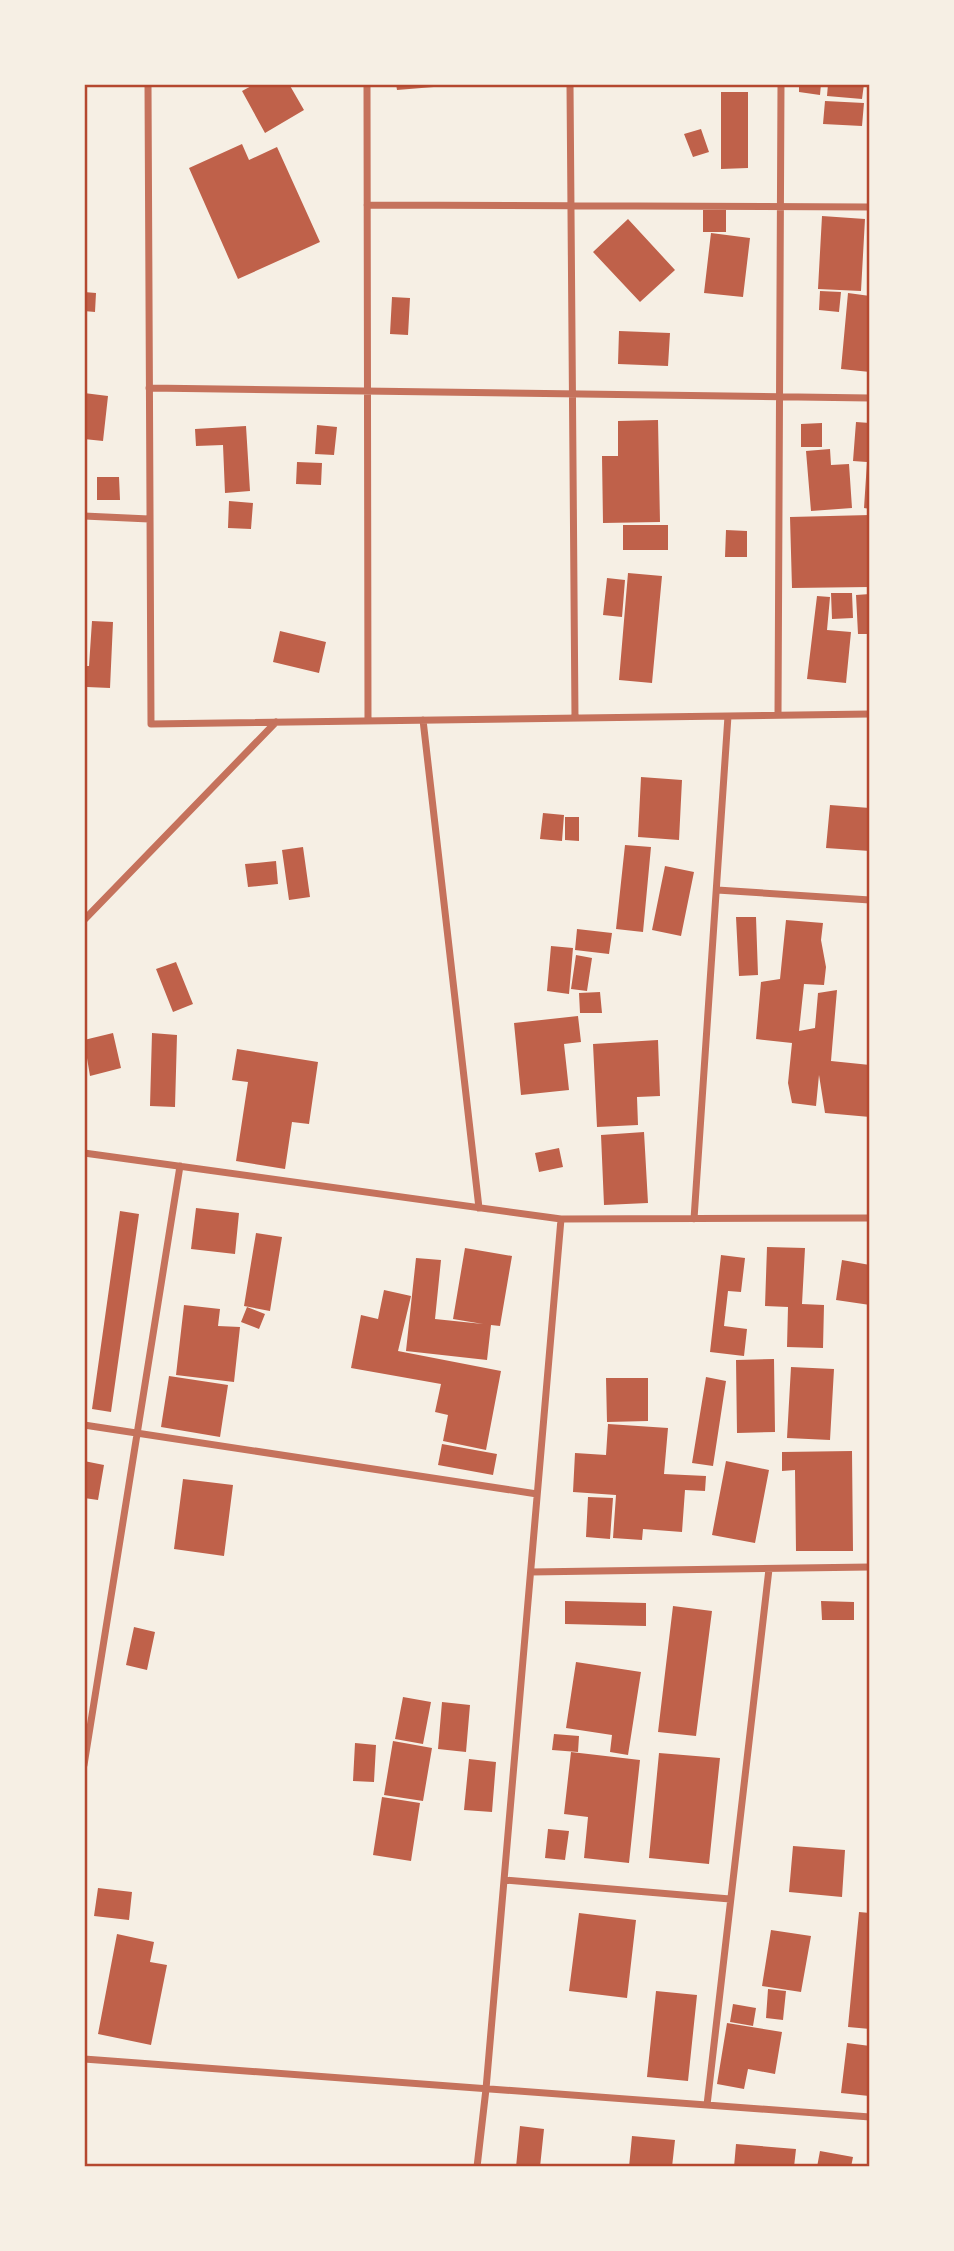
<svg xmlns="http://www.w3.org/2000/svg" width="954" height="2251" viewBox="0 0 954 2251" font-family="Manrope,sans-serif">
  <rect width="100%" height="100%" fill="#f6efe4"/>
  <!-- building -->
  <path fill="#bf614a" d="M255 84H289L304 110 265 133 242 91Z
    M396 84H446V86L397 90Z
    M799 84H821L820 95 799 92Z
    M828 84H864L862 99 827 96Z
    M721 92H748V168L721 169Z
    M825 101 864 103 862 126 823 124Z
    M701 129 709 152 693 157 684 134Z
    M242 144 249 160 277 147 320 242 238 279 189 168Z
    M703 210H726V232H703Z
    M822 216 865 219 861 291 818 289Z
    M628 219 675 270 640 302 593 252Z
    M711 233 750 238 743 297 704 293Z
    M820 291 841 292 839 312 819 310Z
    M84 292 96 293 95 312 84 311Z
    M848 293 870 296V372L841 369Z
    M392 297 410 298 408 335 390 334Z
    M619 331 670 333 668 366 618 364Z
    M84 393 108 396 103 441 84 439Z
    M658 420 660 522 603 523 602 456H618V421Z
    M856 422 870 423V509L864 508 867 462 853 461Z
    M822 423V447H801V424Z
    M317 425 337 427 334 455 315 454Z
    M246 426 250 491 225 493 223 445 196 446 195 429Z
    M830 449 831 465 849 464 852 508 811 511 806 451Z
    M297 462 322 463 321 485 296 484Z
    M97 477H119L120 500H97Z
    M229 501 253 503 251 529 228 528Z
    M870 515V587L792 588 790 517Z
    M623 525H668V550H623Z
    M726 530 747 531V557H725Z
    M628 573 662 576 652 683 619 680Z
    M607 578 625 580 622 617 603 615Z
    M831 593H852L853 618 832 619Z
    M870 594V634H858L856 595Z
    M817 596 830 597 827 630 851 632 846 683 807 679Z
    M92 621 113 622 110 688 87 687 86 705 84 704V666H89Z
    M280 631 326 642 319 673 273 662Z
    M641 777 682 780 679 840 638 837Z
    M830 805 870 808V851L826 848Z
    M543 813 564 815 562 841 540 839Z
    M565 817H579V841L565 840Z
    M625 845 651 847 643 932 616 929Z
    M303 847 310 897 289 900 282 850Z
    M276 861 278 884 248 887 245 864Z
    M665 866 694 872 681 936 652 930Z
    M736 917H756L758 975 739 976Z
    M786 920 823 923 821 940 826 967 824 985 804 984 799 1031 815 1028 818 993 837 990 831 1061 870 1065V1117L825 1113 819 1075 816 1106 792 1103 788 1083 792 1043 756 1039 761 982 780 979Z
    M577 929 612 933 609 954 575 950Z
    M551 946 573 948 569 994 547 991Z
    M576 955 592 958 587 991 571 989Z
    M176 962 193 1004 173 1012 156 969Z
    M600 992 602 1013H580L579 993Z
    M578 1016 581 1042 564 1044 569 1090 521 1095 514 1023Z
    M113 1033 121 1068 90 1076 84 1040Z
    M152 1033 177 1035 175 1107 150 1106Z
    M658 1040 660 1096 637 1097 638 1125 597 1127 593 1044Z
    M237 1049 318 1062 309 1124 292 1122 285 1169 236 1161 248 1082 232 1080Z
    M644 1132 648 1203 604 1205 601 1135Z
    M559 1148 563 1167 539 1172 535 1153Z
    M196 1208 239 1213 235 1254 191 1249Z
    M120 1211 139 1214 111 1412 92 1409Z
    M256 1233 282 1237 270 1311 244 1306Z
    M767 1247 805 1248 802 1304 824 1305 823 1348 787 1347 788 1307 765 1306Z
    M465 1248 512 1256 500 1326 491 1325 487 1360 406 1351 416 1258 441 1260 435 1319 483 1324 453 1319Z
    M721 1255 745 1258 741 1292 728 1291 724 1326 747 1329 744 1356 710 1352Z
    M842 1260 870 1265V1305L836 1300Z
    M384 1290 411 1296 398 1351 501 1371 486 1450 443 1441 448 1415 435 1412 441 1384 351 1368 361 1315 378 1319Z
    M184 1305 220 1309 218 1326 240 1327 234 1382 176 1375Z
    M247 1307 265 1314 259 1329 241 1322Z
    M774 1359 775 1432 737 1433 736 1360Z
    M791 1367 834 1369 830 1440 787 1438Z
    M169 1376 228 1385 220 1437 161 1427Z
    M706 1377 726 1381 713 1466 692 1463Z
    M606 1378H648V1421L607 1422Z
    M608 1424 668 1428 664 1474 706 1476 705 1491 685 1490 682 1532 643 1529 642 1540 613 1538 616 1495 573 1492 575 1453 606 1455Z
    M442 1444 497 1454 493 1475 438 1465Z
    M852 1451 853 1551H796L795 1470 782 1471V1452Z
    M84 1461 104 1465 98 1500 84 1498Z
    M726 1461 769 1470 755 1543 712 1535Z
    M183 1479 233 1485 224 1556 174 1549Z
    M588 1497 613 1498 610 1539 586 1537Z
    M565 1601 646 1603V1626L565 1624Z
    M821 1601 854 1602V1620H822Z
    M673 1606 712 1611 696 1736 658 1732Z
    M134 1627 155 1632 147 1670 126 1665Z
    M576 1662 641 1672 628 1755 610 1752 612 1735 566 1728Z
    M403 1697 431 1702 423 1744 395 1739Z
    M442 1702 470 1705 466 1752 438 1749Z
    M554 1734 579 1736 578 1752 552 1750Z
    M393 1741 432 1748 423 1801 384 1795Z
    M355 1743 376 1745 374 1782 353 1781Z
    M571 1752 640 1760 629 1863 584 1858 588 1817 564 1814Z
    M659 1753 720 1758 709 1864 649 1858Z
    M469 1759 496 1762 492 1812 464 1810Z
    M382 1797 420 1803 411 1861 373 1855Z
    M548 1829 569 1831 565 1860 545 1858Z
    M793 1846 845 1850 842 1897 789 1892Z
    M98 1888 132 1892 129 1920 94 1916Z
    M859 1912 870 1913V2029L848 2027Z
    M579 1913 636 1920 627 1998 569 1991Z
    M771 1930 811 1936 801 1992 762 1986Z
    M117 1934 154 1942 150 1962 167 1965 151 2045 98 2034Z
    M768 1989 786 1991 783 2020 766 2018Z
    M656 1991 697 1995 688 2081 647 2077Z
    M733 2004 756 2008 753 2026 730 2022Z
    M727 2023 782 2032 775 2074 748 2069 744 2089 717 2084Z
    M847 2043 870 2046 869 2096 841 2093Z
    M520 2126 544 2129 540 2167H516Z
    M632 2136 675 2140 672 2167H629Z
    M736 2144 796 2149 794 2167H734Z
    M820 2151 853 2157 851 2167H817Z"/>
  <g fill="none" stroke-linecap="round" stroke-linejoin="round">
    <!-- minor -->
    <path stroke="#c5725c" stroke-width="7" d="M148 84 151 724 870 714
      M367 84 368 721
      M570 84 575 718
      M367 205 870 207
      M149 388 870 398
      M84 516 149 519
      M778 715 781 84
      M423 720 479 1208
      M717 890 870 900
      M84 920 276 722
      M84 1153 561 1219 870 1218
      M694 1219 728 716
      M84 1425 537 1494
      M531 1572 870 1567
      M84 1765 180 1166
      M504 1880 730 1899
      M84 2059 870 2117
      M707 2105 769 1569
      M477 2167 486 2089 561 1219"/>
  </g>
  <!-- border -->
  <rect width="954" height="2251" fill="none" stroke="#f6efe4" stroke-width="172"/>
  <rect x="86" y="86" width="782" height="2079" fill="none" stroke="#b5482f" stroke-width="2.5"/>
</svg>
